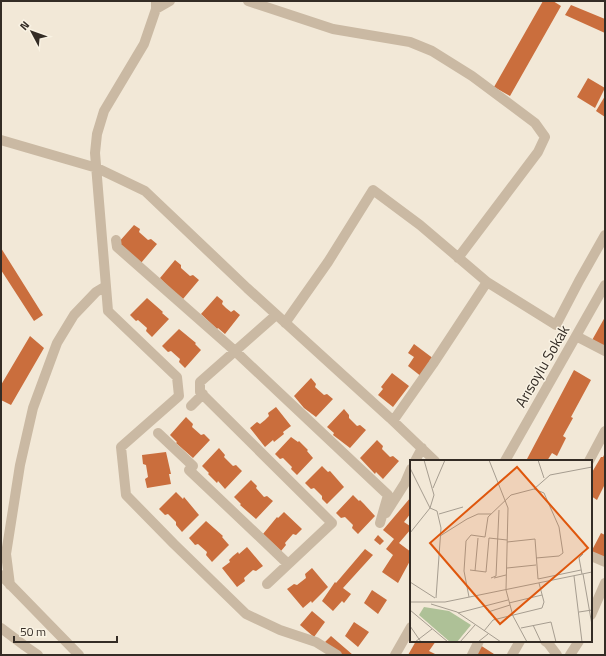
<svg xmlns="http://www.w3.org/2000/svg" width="606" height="656" viewBox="0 0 606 656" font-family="'Titillium Web',sans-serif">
  <rect width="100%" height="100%" fill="#f2e8d7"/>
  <!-- building -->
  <path fill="#ca6e3d" d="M543 1H553L561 6 510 96 494 87Z
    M571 5 605 19V33L565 15Z
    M588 78 605 88 595 108 577 97Z
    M605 96V117L596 111Z
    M134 225 140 229 139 232 148 240 151 239 157 244 141 263 118 243Z
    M1 248 43 315 34 321 1 270Z
    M175 260 181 265V268L190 276 193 275 199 280 183 299 176 293 175 294 160 278Z
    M217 296 223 301 222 304 226 308 231 312 234 310 240 315 225 334 218 328 217 329 201 314Z
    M147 298 163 312 162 313 169 319 152 337 146 331 147 328 138 320 136 321 130 315Z
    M605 317V351L591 342Z
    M179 329 196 343 195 344 201 350 185 368 179 362 180 359 171 351 168 352 162 346Z
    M30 336 44 348 11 405 1 400V385Z
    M414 344 434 359 422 377 408 366 414 357 408 353Z
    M574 370 591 380 571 417 573 418 563 436 566 438 557 456 552 453 547 461H531L527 459Z
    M392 373 409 386 393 407 378 395 383 389 381 387Z
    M311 378 316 384 315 387 324 395 327 394 333 399 316 417 304 408 294 396Z
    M276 407 291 426 283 432 284 434 274 442 273 440 265 447 250 428 257 422 260 424 265 420 269 416 268 413Z
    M344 409 349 415V418L357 426 360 425 366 430 350 448 333 435 334 433 327 427Z
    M186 417 193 424 192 427 201 435 204 434 210 440 193 458 176 443 177 442 170 435Z
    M291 437 298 442 299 441 308 450 307 451 313 458 297 475 291 469 292 467 283 458 280 459 275 454Z
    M377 440 383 446 382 449 390 457 393 456 399 461 383 479 376 472 375 474 360 458Z
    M219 448 225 455 224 457 233 466 236 465 242 471 225 489 218 481 217 483 208 474 209 473 202 466Z
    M166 452 171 474H169L171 484 147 488 145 479 148 477 146 465 143 464 142 455Z
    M605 453V484L597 500 591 496V474L601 457H603Z
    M322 466 328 472 330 471 344 487 327 504 322 499V496L314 488 311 489 305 483Z
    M251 480 257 486 256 488 264 497 267 496 273 501 256 519 240 505 241 504 234 497Z
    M176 492 183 499 184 497 199 515 182 532 176 525V522L168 514 165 515 159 509Z
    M353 495 359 501 360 500 364 504 375 516 358 534 352 528 353 525 345 517 341 518 336 513Z
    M411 497V513L404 522 410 526 411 524V529L399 543 411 552V559L398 583 382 572 393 555 386 549 394 539 383 530Z
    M284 512 302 529 296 535 293 534 285 543 286 545 281 551 263 534 277 517 278 518Z
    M206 521 223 536 222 537 229 545 212 562 206 555 207 552 198 544 195 545 189 538Z
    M601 533 605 535V561L591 552Z
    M378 535 384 541 380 545 374 540Z
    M247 547 263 566 256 571 253 570 244 578 245 581 237 587 222 568 230 562 229 560 233 556 238 552 239 554Z
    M365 549 373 555 343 588 351 594 344 603 342 601 333 611 322 601 335 582 336 583Z
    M312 568 328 587 312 603 311 601 303 608 287 589 294 584 297 585 306 578 305 574Z
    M372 590 387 600 378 614 364 603Z
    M312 611 325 622 314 637 300 625Z
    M354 622 369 632 358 647 345 636Z
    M331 636 353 655H340L325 642Z
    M416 641H436L429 651 437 655H408Z
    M480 645 494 654V655H476Z"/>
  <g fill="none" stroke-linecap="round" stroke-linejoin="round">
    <!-- minor -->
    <path stroke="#cab9a3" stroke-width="10" d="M156 1V9L144 44 104 111 97 134 95 153 108 311 177 377 179 396 121 447 126 495 174 544 246 614 280 630 316 642 337 655
      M248 1 333 29 410 42 432 51 472 76 535 123 545 137 538 152 458 258
      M156 9 170 1
      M1 140 97 168 145 191 247 288 390 418 435 461
      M116 240 117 247 235 351 388 495 380 523
      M285 323 328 262 373 190 420 225 487 282 556 325 579 281 605 235
      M576 336 605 351
      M191 406 203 394
      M393 421 433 364 487 282
      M158 433 193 466 189 470 288 564
      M415 461 422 448
      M505 461 605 285
      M589 461 605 431
      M386 513 405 483 411 469
      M591 556 605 562
      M1 575 79 655
      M267 584 332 523 200 392V382L276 315
      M10 585 6 554 20 465 33 408 57 343 74 315 96 292 106 286
      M591 615 605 583
      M1 628 25 646 38 655
      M545 641 548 643 557 655
      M395 655 411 627
      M472 655 479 641
      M512 655 520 641
      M570 655 579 641"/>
  </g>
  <g text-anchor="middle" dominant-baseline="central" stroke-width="3" stroke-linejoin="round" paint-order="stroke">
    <!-- street labels -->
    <g font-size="15" fill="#342c25" stroke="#f9f2e3">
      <text transform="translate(542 366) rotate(-60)">Arısoylu Sokak</text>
    </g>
  </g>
  <!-- overview -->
  <g transform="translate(410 460)">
    <rect width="182" height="182" fill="#f2e8d7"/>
    <path d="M14 147 39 151 61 165 47 182H40L9 155Z" fill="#aec197"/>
    <path fill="none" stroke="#a69d90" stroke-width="1" d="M79 0 98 48 96 130 103 156 117 182M128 0 134 18M0 8 20 48 24 35 14 0M23 28 35 0M124 29 134 33 149 67 153 93 149 96 126 98M29 54 53 47M0 73 20 48 27 51 31 68 26 138M30 76 57 59 68 54H81M97 82 125 79 128 119 171 110M97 108 126 105M60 110 76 112 79 78 97 80M65 111 68 78M172 114 169 98 173 94M173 114 182 165M164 116 172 182M81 118 86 116 89 50M84 118 96 115M0 122 25 138M59 137 54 111 56 81 61 75 75 77 78 57 101 35 124 29 140 15 182 7M0 142H35L182 112M99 143 132 135M21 144 47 152 91 182M0 150 38 182M78 152 100 145M169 152 182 150M48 153 98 140M123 165 131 182M0 166 11 182M111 168 141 162 146 182M74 171 83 160 132 148 134 142 129 123M5 182 22 169M50 182 65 165M68 182 78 174"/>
    <path fill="#df570d" fill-opacity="0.15" stroke="#df570d" stroke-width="2" d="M107 7 178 88 90 164 20 83Z"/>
    <rect width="182" height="182" fill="none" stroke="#342c25" stroke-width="2"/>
  </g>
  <!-- border -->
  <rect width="606" height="656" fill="none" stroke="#342c25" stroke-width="4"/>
  <!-- north arrow -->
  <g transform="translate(32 32) rotate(311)" stroke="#f9f2e3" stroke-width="3" paint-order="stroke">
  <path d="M0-3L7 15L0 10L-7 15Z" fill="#342c25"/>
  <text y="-6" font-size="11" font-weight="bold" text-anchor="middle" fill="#342c25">N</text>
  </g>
  <!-- scale -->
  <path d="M14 636v6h103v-6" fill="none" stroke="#342c25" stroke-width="2"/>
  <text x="20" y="636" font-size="12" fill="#342c25" stroke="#f9f2e3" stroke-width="3" paint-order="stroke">50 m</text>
</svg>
